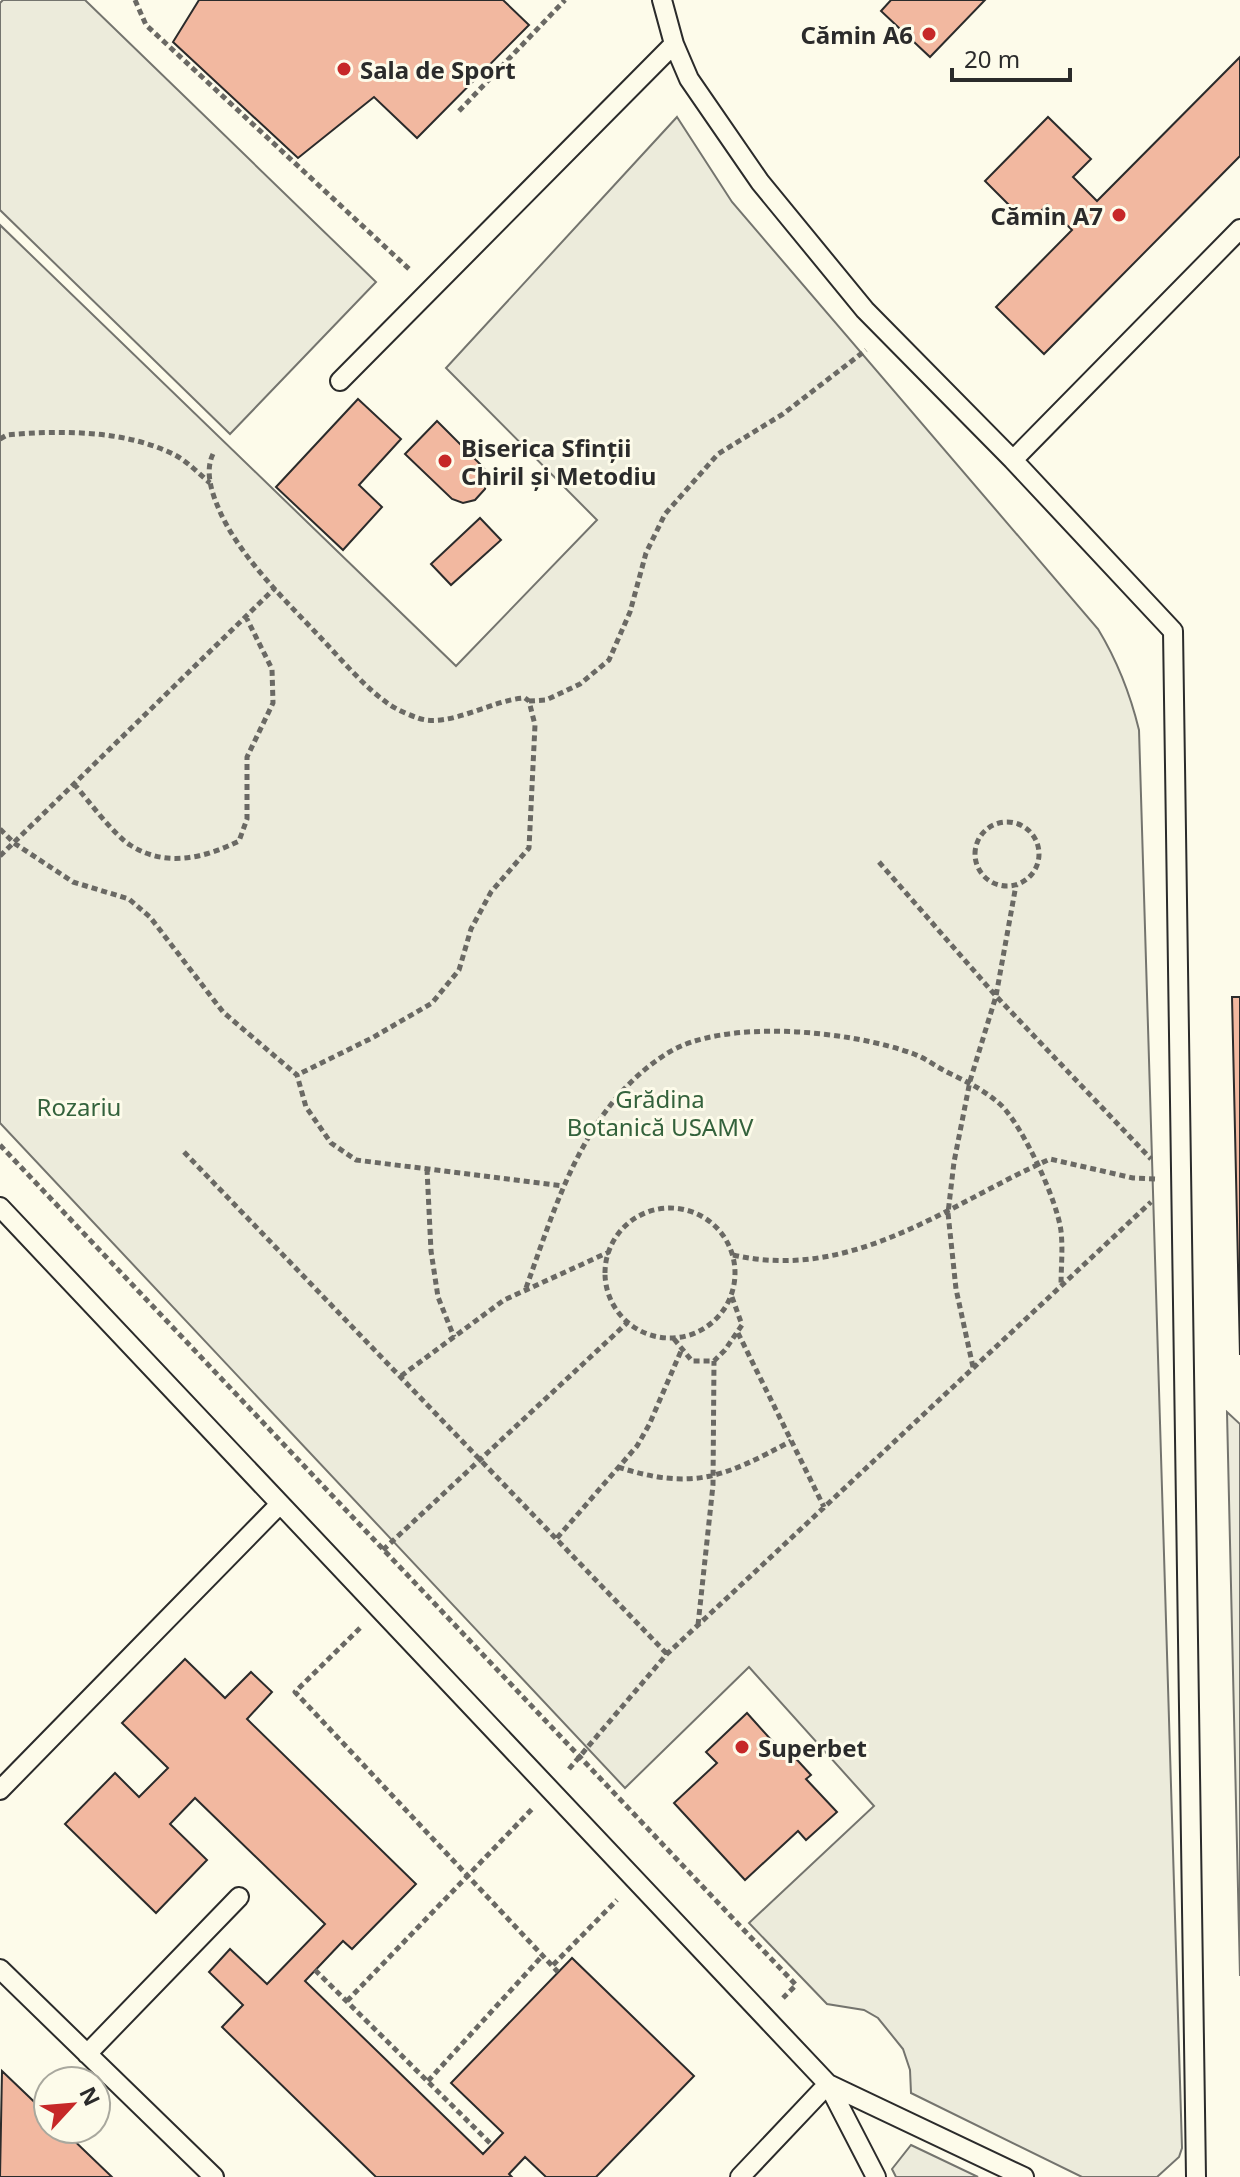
<svg xmlns="http://www.w3.org/2000/svg" width="1240" height="2177" viewBox="0 0 1240 2177" font-family="'Noto Sans',sans-serif">
  <rect width="100%" height="100%" fill="#fdfbea"/>
  <!-- green -->
  <path fill="#ecebdb" stroke="#74746e" stroke-width="2" d="M3 0H85L376 282 230 434 0 210V3Z
    M677 117 732 202 1098 629C1118 662 1130 693 1139 730L1182 2148 1179 2157 1157 2177H1082L911 2093 910 2070 903 2049 878 2018 864 2010 827 2004 749 1923 874 1806 749 1667 625 1788 0 1123V225L456 666 597 520 446 368Z
    M1227 1412 1240 1424V1976Z
    M911 2145 978 2177H896L892 2169Z"/>
  <!-- building -->
  <path fill="#f2b8a0" stroke="#2b2b2b" stroke-width="2" d="M199 0H503L529 25 417 138 374 97 298 158 173 42Z
    M891 0H985L930 57 881 11Z
    M1240 57V156L1044 354 996 307 1072 230 1047 205 1028 224 985 181 1048 117 1091 159 1073 177 1097 201Z
    M358 399 401 439 359 485 382 507 343 550 276 487Z
    M437 421 484 468 487 479 485 489 475 500 463 503 452 499 405 454Z
    M480 518 501 540 451 585 431 564Z
    M1232 997H1240V1355Z
    M185 1659 225 1698 251 1672 272 1692 247 1719 416 1884 352 1949 343 1941 305 1981 483 2154 503 2133 451 2083 572 1958 694 2076 596 2177H546L525 2157 509 2174 512 2177H376L222 2027 243 2005 209 1972 230 1949 267 1984 325 1924 195 1798 170 1824 207 1860 156 1913 65 1824 115 1773 139 1797 168 1768 122 1723Z
    M747 1713 783 1753 787 1749 811 1775 806 1779 837 1812 806 1840 798 1831 745 1880 674 1803 717 1763 706 1752Z
    M2 2071 48 2115V2129H62L112 2177H0Z"/>
  <g fill="none" stroke-linecap="round" stroke-linejoin="round">
    <!-- lane casing -->
    <g stroke="#2b2b2b" stroke-width="22">
      <path id="lane" d="M662 0 674 44 689 79 760 182 865 310 1013 460 1173 631 1196 2177
        M340 381 674 44
        M1013 460 1240 229
        M0 1207 828 2084 740 2177
        M0 1790 280 1504
        M0 1969 214 2177
        M87 2054 239 1897
        M876 2177 828 2084 1024 2177"/>
    </g>
    <!-- path -->
    <path stroke="#6a6964" stroke-width="5" stroke-dasharray="6 4" stroke-linecap="butt" d="M135 0 146 25 409 269
      M459 111 565 0
      M0 439 7 435C61 430 126 430 175 455 188 462 199 474 210 483
      M213 454C205 470 211 491 218 507 237 554 285 600 320 637 342 660 364 687 390 705 398 710 409 715 418 718 448 729 494 699 525 698L529 701 535 725 529 848 491 892 471 929 459 970 432 1003 372 1038 297 1075
      M529 701 546 700 580 684 609 660 630 612 646 553 665 514 718 454 783 414 866 350
      M74 784C88 800 113 834 130 845 166 868 204 858 239 841L247 819V757L273 703 272 669 246 617
      M975 854a32 32 0 1 1 64 0a32 32 0 1 1-64 0Z
      M0 829 14 843 73 882 129 899 150 917 223 1012 297 1075 306 1107 331 1143 356 1160 563 1186
      M0 856 275 588
      M879 862 996 996 1151 1159
      M0 1145 796 1985 783 1998
      M184 1152 667 1654
      M427 1169 431 1251 438 1297 454 1337
      M605 1273a65 65 0 1 1 130 0a65 65 0 1 1-130 0Z
      M733 1255C853 1282 947 1205 1050 1159L1133 1178 1155 1179
      M526 1288C557 1202 584 1107 666 1054 723 1017 852 1031 914 1054 927 1059 938 1068 951 1074 970 1083 987 1092 1002 1106 1024 1129 1057 1200 1061 1231 1063 1249 1061 1268 1061 1286
      M738 1333 824 1507
      M674 1339 692 1361H714L725 1350 742 1325 732 1297
      M973 1367 956 1289 948 1213 954 1162 970 1081 996 996 1016 885
      M401 1376 504 1300 609 1252
      M618 1467C692 1491 725 1477 791 1441
      M557 1538 637 1446 649 1425 681 1351
      M383 1550 628 1322
      M698 1625 713 1485 714 1361
      M360 1628 295 1692 558 1972
      M569 1769 667 1654 1151 1202
      M553 1965 617 1900
      M315 1970 492 2145
      M347 2001 532 1809
      M428 2081 544 1954"/>
    <!-- lane -->
    <use href="#lane" stroke="#fdfbea" stroke-width="18"/>
  </g>
  <!-- markers -->
  <g fill="#c62828" stroke="#fdfbea" stroke-width="3">
    <circle cx="929" cy="34" r="8"/>
    <circle cx="344" cy="69" r="8"/>
    <circle cx="1119" cy="215" r="8"/>
    <circle cx="445" cy="461" r="8"/>
    <circle cx="742" cy="1747" r="8"/>
  </g>
  <g text-anchor="middle" dominant-baseline="central" stroke-width="6" stroke-linejoin="round" paint-order="stroke">
    <!-- poi labels -->
    <g font-size="24" font-weight="bold" fill="#2b2b2b" stroke="#fdfbea" text-anchor="start">
      <text x="913" y="34" text-anchor="end">Cămin A6</text>
      <text x="360" y="69">Sala de Sport</text>
      <text x="1103" y="215" text-anchor="end">Cămin A7</text>
      <text x="461" y="447">Biserica Sfinții<tspan x="461" dy="28">Chiril și Metodiu</tspan></text>
      <text x="758" y="1747">Superbet</text>
    </g>
    <!-- park labels -->
    <g font-size="24" fill="#34623c" stroke="#fdfbea">
      <text x="660" y="1098">Grădina<tspan x="660" dy="28">Botanică USAMV</tspan></text>
      <text x="79" y="1106">Rozariu</text>
    </g>
  </g>
  <!-- north arrow -->
  <g transform="translate(72 2105) rotate(64)"><circle r="38" fill="#fdfbea" stroke="#a9a89e" stroke-width="2"/>
  <path d="M0-6L14 30L0 20L-14 30Z" fill="#c62828"/>
  <text y="-12" font-size="22" font-weight="bold" text-anchor="middle" fill="#2b2b2b">N</text>
  </g>
  <!-- scale -->
  <path d="M952 68v12h118v-12" fill="none" stroke="#2b2b2b" stroke-width="4"/>
  <text x="964" y="68" font-size="24" fill="#2b2b2b" stroke="#fdfbea" stroke-width="6" paint-order="stroke">20 m</text>
</svg>
